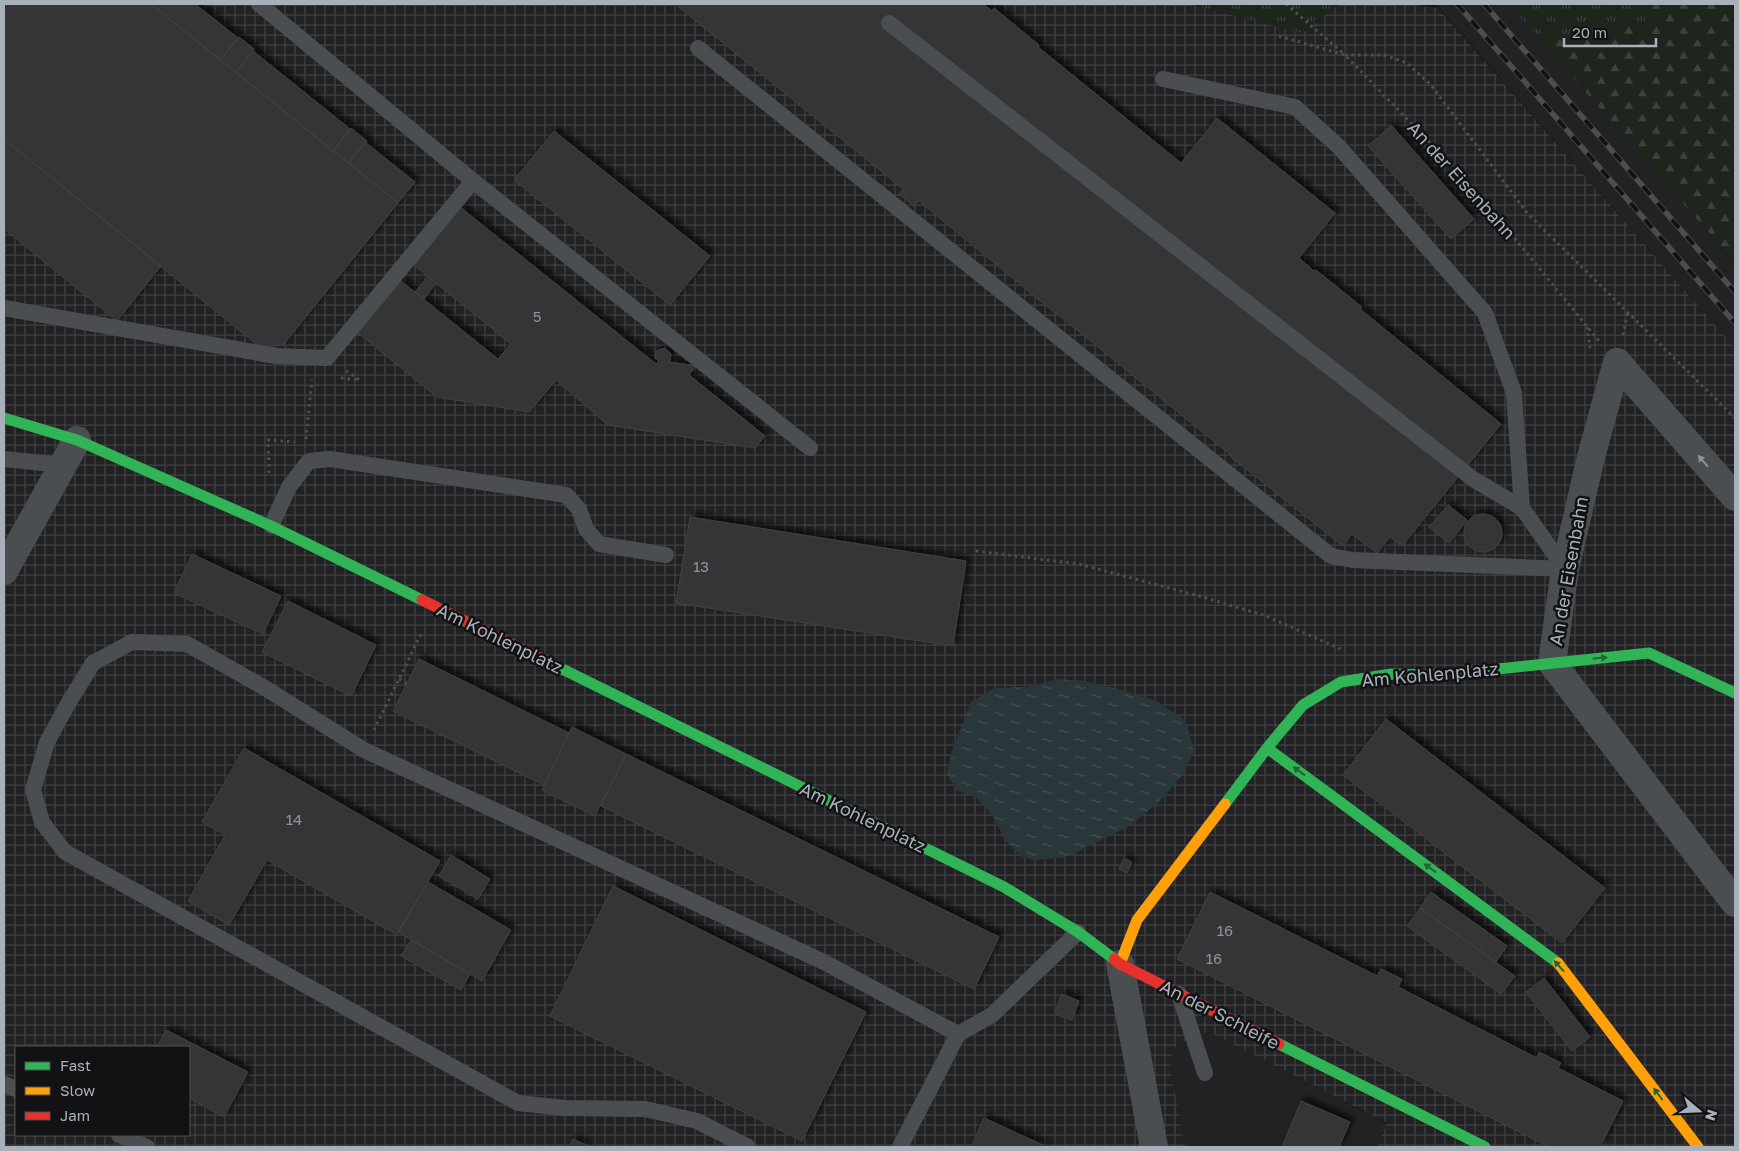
<svg xmlns="http://www.w3.org/2000/svg" width="1739" height="1151" viewBox="0 0 1739 1151" font-family="'Golos Text',sans-serif">
  <defs>
    <pattern id="industrial-grid" width="8" height="8" patternUnits="userSpaceOnUse" patternTransform="scale(1.25)"><rect width="8" height="8" fill="#222224"/><path d="M0 4h8M4 0v8" fill="none" stroke="#3f4042"/></pattern>
    <pattern id="grass-tufts" width="24" height="20" patternUnits="userSpaceOnUse" patternTransform="scale(1.25)"><rect width="24" height="20" fill="#1e251d"/><path d="M3 7l-1-3M5 7V3M7 7l1-3M15 17l-1-3M17 17v-4M19 17l1-3" fill="none" stroke="#3c423c"/></pattern>
    <pattern id="forest-firs" width="22" height="20" patternUnits="userSpaceOnUse" patternTransform="scale(1.25)"><rect width="22" height="20" fill="#1e251d"/><path d="M5 1l3.5 6h-7zM16 11l3.5 6h-7z" fill="#3c423c"/></pattern>
    <pattern id="water-ripples" width="26" height="14" patternUnits="userSpaceOnUse" patternTransform="scale(1.25)"><rect width="26" height="14" fill="#29373b"/><path d="M2 4q2-2 4 0t4 0M15 11q2-2 4 0t4 0" fill="none" stroke="#455255"/></pattern>
    <filter id="shadow"><feDropShadow dx="4.5" dy="-4.5" stdDeviation="2.5" flood-color="#0009"/></filter>
  </defs>
  <rect width="100%" height="100%" fill="#181818"/>
  <!-- built -->
  <path fill="#222224" d="M1436 4H1509L1541 40 1735 264V348Z
    M1210 1032 1387 1124 1377 1147H1185L1169 1061 1177 1044Z"/>
  <!-- industrial -->
  <path fill="url(#industrial-grid)" fill-rule="evenodd" d="M4 4H1189L1302 33 1339 4H1406L1438 8 1735 348V1147H1377L1387 1123 1209 1032 1177 1044 1169 1061 1185 1147H4ZM16 1047H189V1135H16Z"/>
  <!-- grass -->
  <path fill="url(#grass-tufts)" d="M1189 4H1339L1302 33Z
    M1509 4H1651L1647 24 1541 41Z"/>
  <!-- forest -->
  <path fill="url(#forest-firs)" d="M1651 4H1735V263L1541 41 1647 24Z"/>
  <!-- water -->
  <path fill="url(#water-ripples)" d="M1058 679 1085 681 1125 691 1157 701 1186 721 1194 751 1183 774 1161 800 1131 825 1067 857 1036 860 1020 856 1006 841 992 815 977 798 956 790 947 773 952 751 971 702 995 688 1026 687Z"/>
  <!-- building -->
  <path fill="#363637" stroke="#404244" filter="url(#shadow)" d="M4 4H151L398 203 283 345 260 347 4 139Z
    M151 4H195L238 38 220 60Z
    M675 4H983L992 11 994 8 1039 45 1038 47 1181 163 1217 118 1335 213 1299 258 1314 271 1316 270 1362 307 1360 309 1501 424 1402 546 1390 537 1377 553 1352 534 1343 546 1231 457 1232 456 1055 312V313L919 201 914 206 899 194 903 189Z
    M239 37 254 49 236 72 220 60Z
    M253 51 350 129 333 151 236 72Z
    M1391 125 1474 219 1451 239 1368 146Z
    M351 128 367 141 348 163 333 151Z
    M554 131 710 256 670 305 514 180Z
    M4 139 161 266 117 321 4 229Z
    M365 142 415 182 398 203 348 163Z
    M460 207 656 364 659 361 655 358 656 351 665 348 671 354 670 362 696 366 689 375 765 436 755 448 608 425 556 380 529 412 437 397 358 333 401 281 498 359 511 344 414 265Z
    M428 276 436 283 424 299 415 292Z
    M1448 505 1467 520 1449 543 1429 527Z
    M1464 533a19 19 0 1 1 38 0a19 19 0 1 1-38 0Z
    M690 517 966 561 953 646 676 603Z
    M192 554 281 596 263 634 174 593Z
    M288 601 376 645 351 696 262 652Z
    M419 659 569 733 544 785 393 711Z
    M1386 719 1605 888 1562 943 1343 775Z
    M572 727 626 754 595 816 542 790Z
    M244 748 440 861 397 935 267 860 229 925 188 901 225 835 202 822Z
    M626 754 999 937 974 989 601 806Z
    M451 855 490 879 478 899 439 876Z
    M1124 858 1132 862 1127 873 1119 869Z
    M428 882 511 930 482 981 398 932Z
    M613 886 866 1012 802 1141 550 1016Z
    M1210 892 1377 976 1381 969 1402 979 1398 987 1537 1058 1539 1052 1561 1063 1558 1068 1623 1101 1600 1147H1549L1177 959Z
    M1431 892 1507 946 1496 962 1420 908Z
    M1420 908 1515 976 1501 994 1407 926Z
    M411 940 470 974 461 990 401 956Z
    M1544 978 1590 1037 1572 1051 1526 992Z
    M1062 994 1079 1001 1072 1020 1054 1014Z
    M166 1030 248 1072 224 1117 189 1098V1047H157Z
    M1301 1101 1350 1122 1339 1147H1282Z
    M984 1118 1047 1147H971Z
    M573 1139 590 1147H569Z"/>
  <g fill="none" stroke-linecap="round" stroke-linejoin="round">
    <!-- path -->
    <path stroke="#4e4f52" stroke-width="3" stroke-dasharray="2.5 4" stroke-linecap="butt" d="M1286 4 1345 55H1384L1407 63 1431 85 1528 214 1735 418
      M1279 36 1345 55 1470 184 1599 341
      M1587 327 1590 348
      M1623 335 1628 312
      M346 371 360 380
      M341 378 360 380
      M306 439 312 380
      M269 473 268 440 295 442
      M976 551 1079 564 1203 597 1266 616 1343 650
      M399 679 407 684
      M374 730 422 632"/>
    <!-- lane -->
    <path stroke="#4b4e51" stroke-width="16" d="M259 4 473 181 810 448
      M889 23 1473 479 1522 508
      M698 48 1331 556 1353 560 1565 569
      M1163 79 1295 107 1339 147 1485 313 1514 393 1522 508 1565 569
      M4 308 276 356 327 358 473 181
      M4 459 63 465
      M271 526 289 487 309 461 330 459 566 495 579 509 586 529 599 544 666 555
      M1179 994 1205 1073
      M4 1084 16 1089
      M119 1135 147 1147
      M748 1147 697 1121 645 1109 565 1108 518 1103 65 852 42 822 33 790 47 742 69 702 93 663 132 642 187 644 265 688 364 750 824 962 958 1034
      M900 1147 958 1034 992 1015 1078 932"/>
    <!-- street -->
    <path stroke="#4b4e51" stroke-width="28" d="M1617 362 1591 457 1565 569 1552 663 1735 903
      M1617 362 1735 497
      M4 571 77 440
      M1120 964 1154 1147"/>
    <!-- fast -->
    <path stroke="#30b455" stroke-width="11" d="M4 418 77 440 271 526 422 600
      M548 662 1004 887 1078 932 1114 959
      M1267 748 1558 963
      M1225 804 1267 748 1303 705 1341 682 1391 674 1442 675 1649 653 1735 693
      M1279 1044 1485 1147"/>
    <!-- slow -->
    <path stroke="#ff9f0a" stroke-width="11" d="M1558 963 1698 1147
      M1120 964 1137 920 1225 804"/>
    <!-- jam -->
    <path stroke="#e5322d" stroke-width="11" d="M422 600 548 662
      M1114 959 1120 964 1279 1044"/>
    <!-- rail casing -->
    <g stroke="#4b4e50" stroke-width="5.5">
      <path id="rail" d="M1457 4 1735 323
        M1484 4 1735 292"/>
    </g>
    <!-- rail -->
    <use href="#rail" stroke="#121214" stroke-width="4" stroke-dasharray="11" stroke-linecap="butt"/>
  </g>
  <!-- one-way arrows -->
  <defs><path id="oneway-solid" d="M-6-.8H1V-3.2L6.5 0L1 3.2V.8H-6Z" transform="scale(1.25)"/></defs>
  <use fill="#8c939a" href="#oneway-solid" transform="translate(1703 461) rotate(-131)"/>
  <g fill="#216334">
    <use href="#oneway-solid" transform="translate(1600 658) rotate(-6)"/>
    <use href="#oneway-solid" transform="translate(1299 771) rotate(-144)"/>
    <use href="#oneway-solid" transform="translate(1430 868) rotate(-144)"/>
    <use href="#oneway-solid" transform="translate(1559 966) rotate(-132)"/>
    <use href="#oneway-solid" transform="translate(1658 1094) rotate(-127)"/>
  </g>
  <g text-anchor="middle" dominant-baseline="central" stroke-width="5" stroke-linejoin="round" paint-order="stroke">
    <!-- number labels -->
    <g font-size="15" fill="#8c9299">
      <text x="537" y="316">5</text>
      <text x="701" y="566">13</text>
      <text x="294" y="819">14</text>
      <text x="1225" y="930">16</text>
      <text x="1214" y="958">16</text>
    </g>
    <!-- street labels -->
    <g font-size="18" fill="#a8b1ba" stroke="#121214">
      <text transform="translate(1462 180) rotate(48)">An der Eisenbahn</text>
      <text transform="translate(1568 571) rotate(-80)">An der Eisenbahn</text>
      <text transform="translate(500 638) rotate(26)">Am Kohlenplatz</text>
      <text transform="translate(1430 674) rotate(-5)">Am Kohlenplatz</text>
      <text transform="translate(863 817) rotate(26)">Am Kohlenplatz</text>
      <text transform="translate(1220 1014) rotate(27)">An der Schleife</text>
    </g>
  </g>
  <!-- border -->
  <rect width="1739" height="1151" fill="none" stroke="#a8b1ba" stroke-width="10"/>
  <!-- legend -->
  <rect x="15" y="1046" width="175" height="90" fill="#121214" stroke="#4e5256"/>
  <rect x="25" y="1062" width="25" height="8" fill="#30b455" stroke="#4e5256"/>
  <text x="60" y="1071" font-size="15" fill="#a8b1ba">Fast</text>
  <rect x="25" y="1087" width="25" height="8" fill="#ff9f0a" stroke="#4e5256"/>
  <text x="60" y="1096" font-size="15" fill="#a8b1ba">Slow</text>
  <rect x="25" y="1112" width="25" height="8" fill="#e5322d" stroke="#4e5256"/>
  <text x="60" y="1121" font-size="15" fill="#a8b1ba">Jam</text>
  <!-- north arrow -->
  <g transform="translate(1699 1111) rotate(109)" stroke="#121214" stroke-width="4" paint-order="stroke">
  <path d="M0-4L9 19L0 12L-9 19Z" fill="#a8b1ba"/>
  <text y="-8" font-size="14" font-weight="bold" text-anchor="middle" fill="#a8b1ba">N</text>
  </g>
  <!-- scale -->
  <path d="M1564 38v8h92v-8" fill="none" stroke="#a8b1ba" stroke-width="2.5"/>
  <text x="1572" y="38" font-size="15" fill="#a8b1ba" stroke="#121214" stroke-width="4" paint-order="stroke">20 m</text>
</svg>
